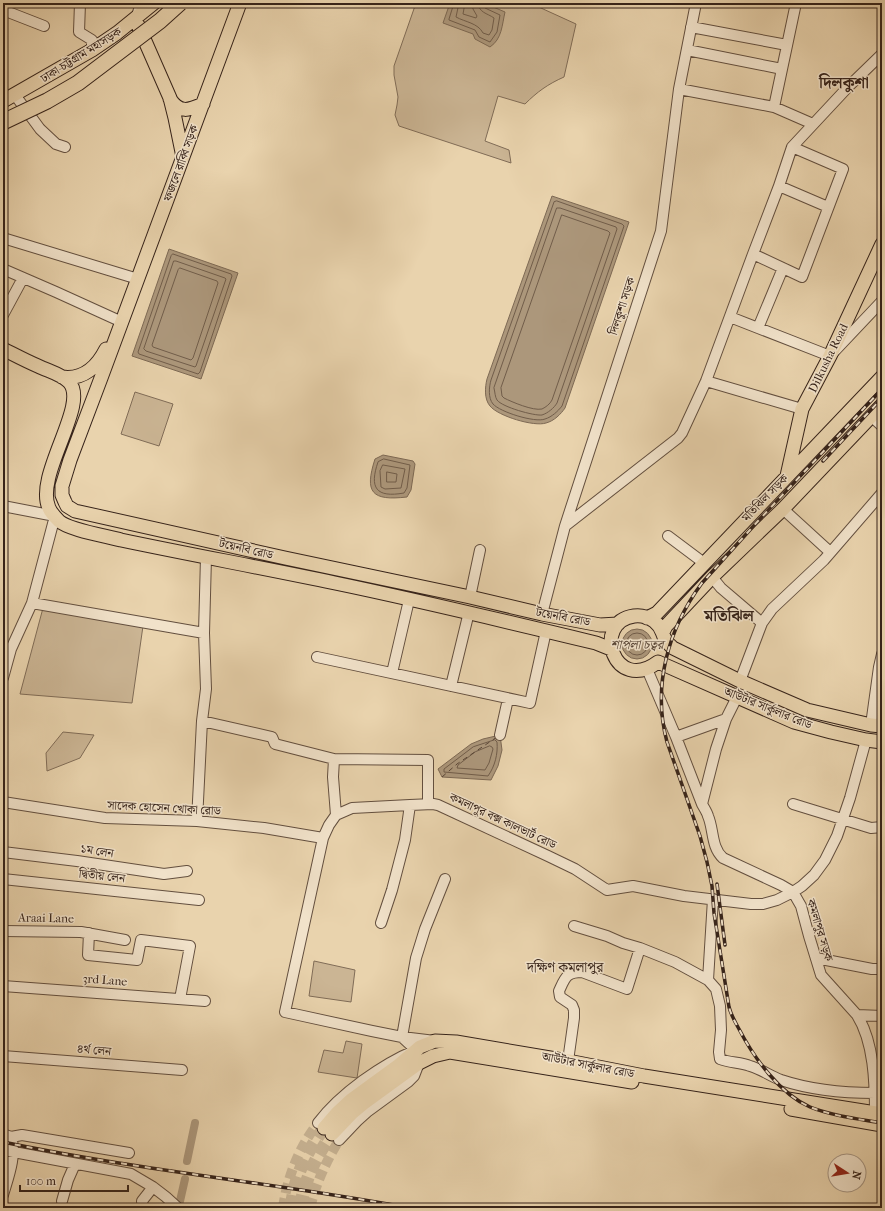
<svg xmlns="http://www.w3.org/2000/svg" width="885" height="1211" viewBox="0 0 885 1211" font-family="'IM FELL French Canon','Noto Serif Bengali',serif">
  <rect width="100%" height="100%" fill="#e9d3ad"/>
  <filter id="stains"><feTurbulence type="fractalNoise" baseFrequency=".005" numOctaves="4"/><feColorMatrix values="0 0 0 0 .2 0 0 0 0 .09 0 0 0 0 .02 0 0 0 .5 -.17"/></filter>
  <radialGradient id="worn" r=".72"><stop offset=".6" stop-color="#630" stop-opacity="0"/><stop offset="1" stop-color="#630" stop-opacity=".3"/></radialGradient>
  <!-- green -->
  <path fill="#cbb594" stroke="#806c57" d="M416 3H530L576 24 564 77C548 84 537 92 525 104L498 96 485 141 509 150 511 163 399 126 395 115 397 105 398 97 394 75V66Z
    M135 392 173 404 159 446 121 434Z
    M43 608 143 626 132 703 20 694Z
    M63 732 94 735 80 758 47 771 46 753Z
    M314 961 355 970 351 1002 309 996Z
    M346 1041 362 1044 357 1078 318 1072 324 1050 343 1053Z"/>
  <!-- water -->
  <path fill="#ac977b" stroke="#7d6954" d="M450 3H484L505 12C502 25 502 39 490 47L475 39 473 34 443 23Z
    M552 196 629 222 565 408C561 414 554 421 546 423 534 427 498 416 490 406 484 399 485 387 487 379Z
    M169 249 238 273 201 379 132 356Z
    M383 455 413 461 415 464 411 490 407 497C372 501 364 493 375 459Z
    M622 644a15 15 0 1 1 30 0a15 15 0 1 1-30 0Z
    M500 735 502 750 498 766 491 780 442 777 438 769 471 744 483 739Z"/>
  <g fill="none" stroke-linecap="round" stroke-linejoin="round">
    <!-- shore -->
    <path stroke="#715d4a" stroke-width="1" d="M454 3 449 19V20L475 30 479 37 490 42 497 32 500 15 485 8 483 3
      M459 3 456 17C465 22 478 23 483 33L489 35 492 30 494 18C487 13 479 13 478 3
      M465 3 463 14 476 18 477 16 473 9 472 3
      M557 201 622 224 624 226 562 406C558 411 552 417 545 419 535 423 500 412 493 404 488 398 489 387 491 380L554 202Z
      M557 208H560L616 227 617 229 557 403C554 408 548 413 542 415 534 416 502 407 497 400 495 397 495 392 494 388Z
      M562 215 608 231 610 233 552 400C550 404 546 407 542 409 533 411 512 402 504 398L502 396 501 388Z
      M173 254 231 274 232 276 200 372 198 374 139 354 138 352 171 256Z
      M174 261H176L225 278 226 279 196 366 195 367 146 351 144 349Z
      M180 268 217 281 218 283 193 358 191 360 153 347 152 345 178 270Z
      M384 459 410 465 407 488 404 493C376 498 369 488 378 462Z
      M383 465 405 469 401 488 385 489 381 487 380 471Z
      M387 472 397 474 396 482H387Z
      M626 644a11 11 0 1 1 22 0a11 11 0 1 1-22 0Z
      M495 740 497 742C498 754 495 766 488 776L444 772V769L473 747Z
      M490 746 492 747 493 749 489 763 485 770 457 768 458 765 475 752Z"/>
    <!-- canal -->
    <path stroke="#ac977b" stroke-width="8" d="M187 1161 195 1123
      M180 1201 185 1179"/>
    <!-- ferry -->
    <path stroke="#594637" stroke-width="1" stroke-dasharray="5 4" stroke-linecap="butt" d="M442 777 457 764 497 737"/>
    <!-- minor-tunnel -->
    <path stroke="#c5b090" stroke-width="10" stroke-dasharray="10 5" stroke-linecap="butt" d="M283 1208C287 1178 299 1147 318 1123
      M310 1208C316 1183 326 1162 339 1140"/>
    <!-- major-tunnel -->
    <path stroke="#c5b090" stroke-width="13" stroke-dasharray="13 6" stroke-linecap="butt" d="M291 1208C295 1176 305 1154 324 1128
      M300 1208C305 1179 315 1158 332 1134"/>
    <!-- minor casing -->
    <g stroke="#634f3f" stroke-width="12">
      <path id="minor" d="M80 3 79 32 92 40V50
        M3 10 44 26
        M136 19 141 3
        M691 27 787 45
        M687 50 782 69
        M679 89 774 107 813 124
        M15 95 40 129 56 144 65 147
        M774 107 796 3
        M779 186 828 207
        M3 238 138 279
        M753 254 802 277 843 169 792 147
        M3 269 56 292 122 322
        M3 315 23 278
        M730 317 830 356 882 301
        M758 328 783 268
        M706 381 802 409
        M871 416 882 426
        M3 506 55 516 32 603 11 649 3 678
        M783 509 830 552
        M565 526 678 438 682 433 706 381 753 254 779 186 792 147 848 87 882 54
        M668 536 704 563
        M712 577 721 588 762 623
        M470 597 480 550
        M32 603 204 633
        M542 614 565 526 661 231 679 89 696 3
        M317 657 530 703 546 631
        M647 669 676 737 702 804
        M392 673 409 600
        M740 681 762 623 772 609 824 560 882 493
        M451 686 469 612
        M726 719 716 749 702 804C704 808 707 812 708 816 714 830 711 847 723 858L781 885 793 892 801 906 809 936 821 975 857 1015C874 1042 875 1083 875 1113
        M202 721 272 737 275 744 334 759 333 777 336 815
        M871 725 879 667 882 654
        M500 735 508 699
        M676 737 726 719 737 697
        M334 759 428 760V804
        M3 802 105 818 197 821 264 828 323 838
        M793 804 871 828 882 827
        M197 821 202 721 206 689 204 633 206 557
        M3 852 77 861 164 874 187 871
        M3 879 199 900
        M381 923 392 890 405 840 410 805
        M574 926 607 936 623 943 640 948 675 962 708 980 716 989 720 1006 721 1030 719 1052 720 1059C730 1063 740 1062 750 1066 761 1069 770 1076 781 1080 811 1090 842 1093 875 1093
        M3 931 81 932 125 940
        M89 933 88 955 137 960 141 940 190 946 180 999
        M816 958 872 969H882
        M708 980 713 899
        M3 986 205 1001
        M857 1015 882 1016
        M435 1041 402 1037 416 958 425 929 445 879
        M3 1056 182 1070
        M568 1061 574 1018V1010L572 1005 560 997 559 991C565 978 566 972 582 972L627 989 640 948
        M318 1123C340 1094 382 1064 416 1050L402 1037 372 1031 285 1012 323 838 329 825 336 815 352 808 410 805 433 804 438 805 548 856 575 869 607 890 633 886 684 896 751 904H763L777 900 793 892 802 886 814 875 825 860 837 836 850 798 866 740
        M3 1134 11 1137C17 1155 8 1178 3 1195
        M11 1137 22 1135 129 1153
        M339 1140 357 1121 367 1112 408 1082 414 1076 419 1063
        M3 1150 131 1174 153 1187 166 1197 178 1208
        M62 1201 68 1180 75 1164
        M143 1208 142 1201 153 1187"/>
    </g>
    <!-- major casing -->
    <g stroke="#36231a" stroke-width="15">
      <path id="major" d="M240 3 101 378 70 460 62 486V495L65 502 67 506 75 511 285 558 470 597 542 614 600 625 618 624
        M138 25 170 98 175 118 183 157
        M170 99C180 114 189 110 203 104
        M3 101 92 50 117 33 154 3
        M3 349C15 355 26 361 38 366 48 371 61 374 69 382 90 404 34 475 49 508 51 513 55 517 59 521 69 530 107 536 121 540 192 555 264 568 335 583 422 601 509 622 596 643L611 649
        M62 377C83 380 97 367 106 349
        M787 476 802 409 830 356 882 244
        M647 618 657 613 882 377
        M663 632 666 626 712 577 783 509 882 405
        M882 726 871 725 807 710 740 681 673 648C670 645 666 642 665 639 661 631 662 627 654 621 648 617 641 615 634 616 591 622 614 695 658 662L794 722 831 732 866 740 882 742
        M791 1109 882 1125
        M324 1128 337 1113 351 1100 399 1065 420 1047 435 1041 456 1042 568 1061 644 1076 882 1114
        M332 1134 352 1113 364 1103 419 1063 433 1056 450 1052 632 1082"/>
    </g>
    <!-- minor -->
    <use href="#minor" stroke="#f1e2ca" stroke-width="10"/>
    <!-- major -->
    <use href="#major" stroke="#e9d3ad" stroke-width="13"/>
    <!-- rail casing -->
    <g stroke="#36231a" stroke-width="3.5">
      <path id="rail" d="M882 389 758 521 702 583C668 629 652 686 667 742L700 836 707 862 712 886 714 913 729 1007C731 1015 735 1022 739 1029 754 1058 780 1094 810 1107 832 1116 859 1119 882 1123
        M823 461 882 398
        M717 884 725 945
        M3 1142C137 1170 275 1183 410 1208"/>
    </g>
    <!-- rail -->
    <use href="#rail" stroke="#f1e2ca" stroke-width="2" stroke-dasharray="6" stroke-linecap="butt"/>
    <!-- highway-bridge casing -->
    <g stroke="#36231a" stroke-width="17" stroke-linecap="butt">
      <path id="highway-bridge" d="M3 122 47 101 78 83 160 21 180 3"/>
    </g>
    <!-- highway-bridge -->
    <use href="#highway-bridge" stroke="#e9d3ad" stroke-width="15"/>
  </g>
  <g text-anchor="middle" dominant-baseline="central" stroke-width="3" stroke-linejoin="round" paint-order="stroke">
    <!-- street labels -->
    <g font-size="12" fill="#36231a" stroke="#f1e2ca">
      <text transform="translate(81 55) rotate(-32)">ঢাকা-চট্টগ্রাম মহাসড়ক</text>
      <text transform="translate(181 163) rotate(-70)">ফজলে রাব্বি সড়ক</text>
      <text transform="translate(622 306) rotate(-72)">দিলকুশা সড়ক</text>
      <text transform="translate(828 358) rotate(-64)">Dilkusha Road</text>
      <text transform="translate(765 498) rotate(-46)">মতিঝিল সড়ক</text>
      <text transform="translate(246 549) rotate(13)">টয়েনবি রোড</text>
      <text transform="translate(563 617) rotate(11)">টয়েনবি রোড</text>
      <text transform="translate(768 708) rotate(22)">আউটার সার্কুলার রোড</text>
      <text transform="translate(164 808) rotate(3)">সাদেক হোসেন খোকা রোড</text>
      <text transform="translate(503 821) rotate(25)">কমলাপুর বক্স কালভার্ট রোড</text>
      <text transform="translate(97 851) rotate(9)">১ম লেন</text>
      <text transform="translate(102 876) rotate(6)">দ্বিতীয় লেন</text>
      <text transform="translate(46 918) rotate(1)">Araai Lane</text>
      <text transform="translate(820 930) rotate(73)">কমলাপুর সড়ক</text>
      <text transform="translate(105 980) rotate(4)">3rd Lane</text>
      <text transform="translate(94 1050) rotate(5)">৪র্থ লেন</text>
      <text transform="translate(588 1065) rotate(11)">আউটার সার্কুলার রোড</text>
    </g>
    <!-- water labels -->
    <g font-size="13" font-style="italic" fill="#594637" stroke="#f1e2ca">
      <text x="637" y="644">শাপলা চত্বর</text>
    </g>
    <!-- quarter labels -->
    <g font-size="14" fill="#36231a" stroke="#f1e2ca">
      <text x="565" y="967">দক্ষিণ কমলাপুর</text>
    </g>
    <!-- district labels -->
    <g font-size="16" font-weight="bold" fill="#36231a" stroke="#f1e2ca">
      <text x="844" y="82">দিলকুশা</text>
      <text x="729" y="615">মতিঝিল</text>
    </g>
  </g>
  <!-- margin -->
  <rect width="885" height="1211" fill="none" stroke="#e9d3ad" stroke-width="16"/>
  <rect x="4" y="4" width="877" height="1203" fill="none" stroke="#36231a" stroke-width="2"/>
  <rect x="8" y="8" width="869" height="1195" fill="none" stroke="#36231a"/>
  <!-- north arrow -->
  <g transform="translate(847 1173) rotate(102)"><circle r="19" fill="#f1e2ca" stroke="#a69684"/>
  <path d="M0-3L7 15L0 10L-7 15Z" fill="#8f2418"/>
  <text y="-6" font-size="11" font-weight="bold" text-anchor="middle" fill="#36231a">N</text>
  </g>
  <!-- scale -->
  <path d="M20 1185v6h108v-6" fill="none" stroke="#36231a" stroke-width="2"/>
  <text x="26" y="1185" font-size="12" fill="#36231a" stroke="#f1e2ca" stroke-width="3" paint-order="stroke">100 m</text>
  <rect width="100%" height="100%" filter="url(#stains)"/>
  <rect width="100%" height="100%" fill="url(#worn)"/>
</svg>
